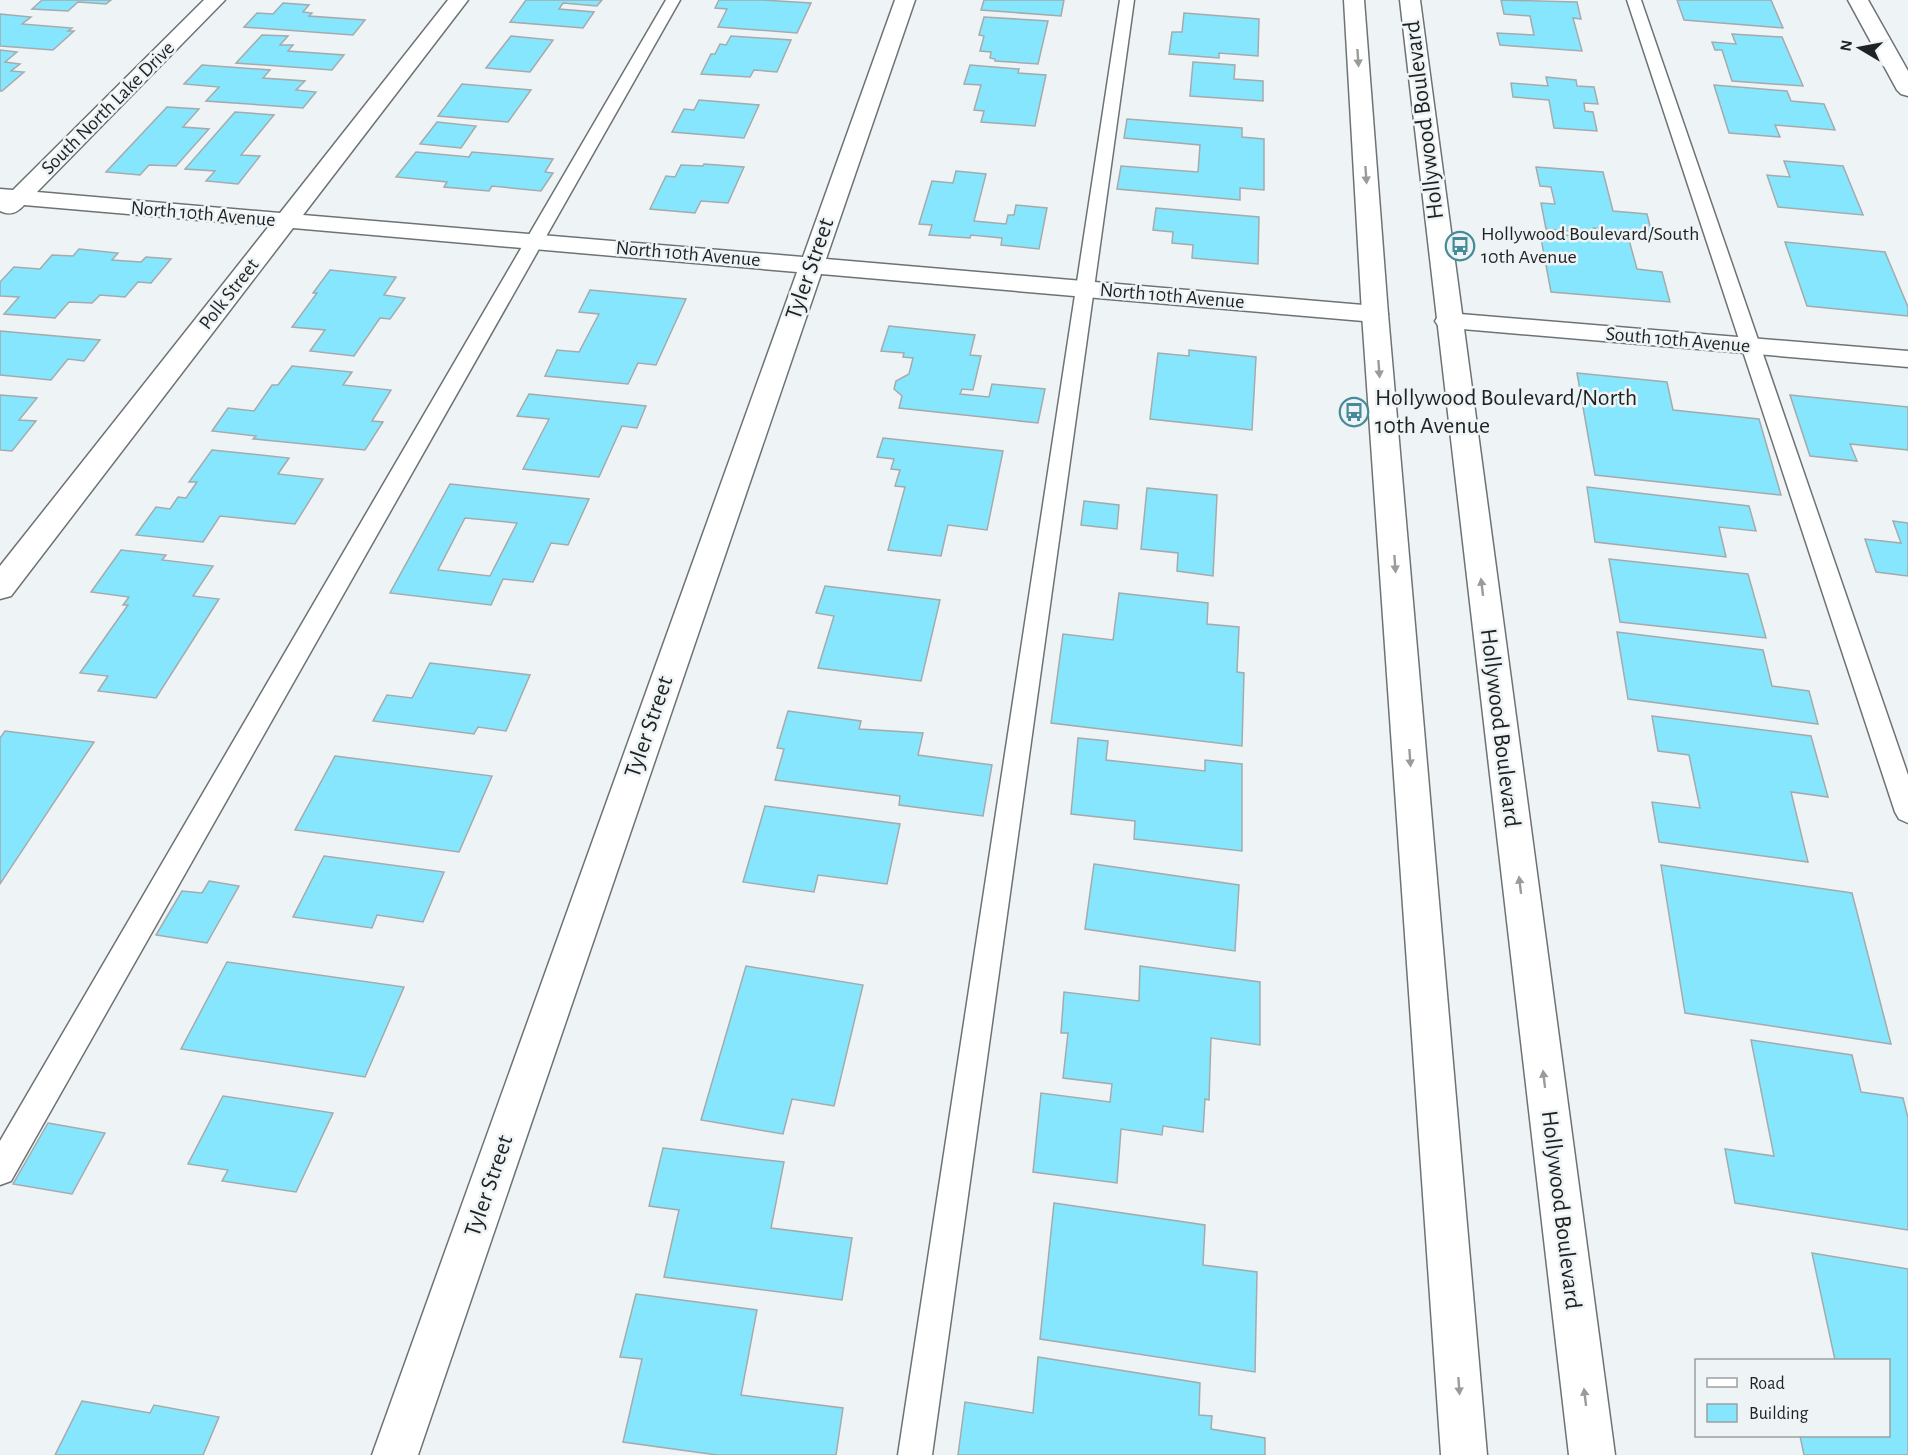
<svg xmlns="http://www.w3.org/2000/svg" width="1908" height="1455" viewBox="0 0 1908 1455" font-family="'Alegreya Sans',sans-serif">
  <rect width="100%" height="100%" fill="#eef4f6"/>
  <!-- building -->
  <path fill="#86e6fd" stroke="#a5abac" stroke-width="1.5" fill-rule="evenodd" d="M42 0H111L106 4 78 2 68 11 32 9Z
    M526 0H602L597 6 563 3 559 9 594 12 583 28 510 22Z
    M719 0H763L811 3 797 33 718 27 727 9 715 8Z
    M984 0H1064L1061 16 981 10Z
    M1501 0 1577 2 1581 19 1573 18 1582 51 1500 45 1497 33 1534 35 1530 16 1504 14Z
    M1677 0H1771L1783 28 1684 20Z
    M283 3 309 5 303 12 312 13 309 16 365 20 353 35 244 27 257 13 273 14Z
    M1184 13 1259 19 1258 56 1219 53V58L1169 54 1172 32H1182Z
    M0 14 31 17 22 24 72 28 68 31H74L53 50 0 46Z
    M984 17 1048 21 1038 64 995 61V59L990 58 991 52 980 51 984 36 979 35Z
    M1732 34 1782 37 1803 86 1732 81 1722 50H1715L1712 42 1736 44Z
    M262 35 288 36 280 45H293L288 51 344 55 332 70 236 63Z
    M511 36 553 40 530 72 486 68Z
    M731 36 791 40 777 72 754 70 750 77 701 74 711 54H715L720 44 726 45Z
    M0 50 17 52 5 62 20 64 11 71 24 72 2 91H0Z
    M1193 62 1235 65 1234 79 1263 81V101L1190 96Z
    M202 65 270 70 263 78 305 81 296 90 316 92 303 108 206 101 219 87 184 84Z
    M970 65 1019 69 1018 73 1046 75 1035 126 981 122 984 111 974 110 981 85 964 84Z
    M1546 77 1576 80 1577 86 1594 87 1598 104 1584 103 1585 111 1593 112 1597 131 1554 128 1549 100 1513 97 1511 83 1548 86Z
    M462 84 531 90 508 122 438 116Z
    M1714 85 1787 91 1791 101 1824 104 1835 130 1775 125 1780 137 1729 133Z
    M699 100 759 105 744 138 672 132 684 109 694 110Z
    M167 107 199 109 183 127 209 129 176 166 149 165 140 175 106 172Z
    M235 112 274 115 241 155 260 156 238 184 206 181 215 171 185 169Z
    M1127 119 1242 128V137L1264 139V190L1240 188V200L1117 189 1121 166 1198 172 1200 145 1124 138Z
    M437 122 476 126 461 148 420 144Z
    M416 152 469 157 472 152 553 159 545 172 553 173 541 191 492 186 489 191 444 187 447 182 396 177Z
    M1784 161 1843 166 1863 215 1778 207 1767 175 1790 177Z
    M704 164 744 167 728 203 701 201 695 213 650 209 666 176 675 177 681 165 703 166Z
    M1536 167 1603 172 1613 211 1647 214 1652 234 1593 228 1595 233 1546 229 1541 203 1555 204 1551 187 1540 186Z
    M956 171 986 174 974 221 1006 224 1008 215H1014L1016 205 1047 208 1039 249 1001 245 1002 238 971 235 970 238 929 235 932 225 919 224 932 181 953 183Z
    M1156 208 1259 217 1258 264 1192 258 1193 245 1172 243 1173 232 1153 230Z
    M1540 233 1629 240 1637 269 1662 272 1670 302 1551 292Z
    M1785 242 1885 252 1908 307V316L1807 306Z
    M79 249 118 253 112 260 141 262 146 257 171 259 151 283 138 282 125 297 100 295 92 303 69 302 55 318 4 314 19 297 0 296V282L14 267 40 269 52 255 73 256Z
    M330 270 396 277 384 295 405 298 390 319 380 318 354 356 310 351 325 330 292 327 317 293H313Z
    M590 290 686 299 656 365 638 363 628 384 545 376 557 350 579 352 599 314 579 312Z
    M889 326 975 335 970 355 981 356 973 390 962 389 960 394 989 397 992 384 1045 389 1038 423 899 408 902 396 894 389 896 381 909 374 913 358 903 357 904 353 881 351Z
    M0 331 100 340 84 361 68 359 51 380 0 375Z
    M1189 350 1256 357 1252 430 1150 419 1158 353 1189 356Z
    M292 366 352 372 343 385 391 390 372 421 383 422 365 450 253 439 256 436 212 431 228 408 254 411 272 385H278Z
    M1577 373 1667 382 1673 410 1759 419 1781 495 1595 475Z
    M529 394 646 406 637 428 622 426 599 477 523 469 549 419 517 416Z
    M0 395 37 398 19 420 36 421 12 451 0 450Z
    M1790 395 1908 407V450L1850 444 1857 461 1810 456Z
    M883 438 1003 451 987 530 948 525 941 556 888 550 905 487 895 486 900 470 891 469 894 459 877 457Z
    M212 450 289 458 278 474 323 479 295 524 220 516 203 542 136 535 156 507 170 509 178 497 186 498 197 482H189Z
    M450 484 589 499 568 545 551 543 533 582 503 579 491 605 390 593ZM465 518 517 523 490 576 438 570Z
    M1587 487 1749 506 1756 531 1719 527 1726 557 1595 542Z
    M1147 488 1217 495 1213 576 1177 571 1178 553 1141 549Z
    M1084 501 1119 505 1117 529 1081 525Z
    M1893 521 1908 523V576L1876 572 1865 539 1901 543Z
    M121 550 166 555 162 560 213 566 193 596 219 599 156 698 98 691 108 676 80 673 128 605H123L129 597 91 592Z
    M1609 559 1748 574 1766 638 1620 622Z
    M825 586 940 600 921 681 818 668 834 616 816 613Z
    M1119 593 1208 603 1207 624 1239 627 1237 672 1244 673 1242 746 1051 723 1063 634 1113 640Z
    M1617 632 1763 650 1772 686 1809 691 1818 724 1628 699Z
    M430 663 530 675 506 731 478 727 474 734 373 721 387 695 412 698Z
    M788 711 861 721 859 729 923 733 918 755 992 765 983 816 899 805 900 796 775 780 784 749 777 748Z
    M1652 716 1811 736 1828 797 1791 792 1808 862 1659 842 1652 802 1700 808 1689 755 1658 751Z
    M5 731 94 742 0 884V738Z
    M1078 738 1108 741 1106 760 1205 771V760L1242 764V851L1134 839 1135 821 1071 814Z
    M335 756 492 776 459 852 295 830Z
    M765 806 900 824 887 884 818 875 814 892 743 882Z
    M324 856 444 872 423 922 377 915 372 928 293 917Z
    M1094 864 1239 885 1235 951 1085 929Z
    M1661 865 1852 893 1891 1044 1685 1013Z
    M209 881 239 886 207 943 156 935 182 891 202 893Z
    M227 962 404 987 365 1077 181 1049Z
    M746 966 863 985 834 1106 792 1099 783 1134 701 1120Z
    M1140 966 1260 982V1045L1211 1038 1209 1100 1205 1099 1203 1132 1163 1126 1162 1135 1121 1129 1117 1183 1033 1172 1041 1093 1110 1102 1112 1084 1063 1078 1068 1033H1061L1064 992 1139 1001Z
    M1751 1040 1852 1055 1861 1092 1903 1098 1908 1118V1230L1735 1203 1725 1149 1774 1156Z
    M223 1096 333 1113 296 1192 222 1181 228 1170 188 1164Z
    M48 1123 105 1133 72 1194 13 1184Z
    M663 1148 784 1162 771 1228 852 1238 842 1300 664 1277 679 1210 649 1206Z
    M1054 1203 1205 1225 1203 1265 1257 1272 1255 1372 1040 1339Z
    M1812 1253 1908 1269V1455H1804L1800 1436H1888V1360H1835Z
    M636 1294 757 1310 741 1395 843 1408 836 1455H717L623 1442 642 1359 620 1357Z
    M1038 1357 1200 1383 1199 1415 1212 1416 1211 1429 1265 1438V1455H958L965 1402 1033 1413Z
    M82 1401 150 1413 154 1405 219 1417 203 1455H55Z"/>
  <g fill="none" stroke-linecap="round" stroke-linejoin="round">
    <!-- lane casing -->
    <g stroke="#6d7374" stroke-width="3">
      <path id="lane" d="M666 0H680L11 1181 0 1185V1141Z
        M1120 0H1134L932 1455H898Z
        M1627 0H1641L1908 775V823L1899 819 1895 812Z"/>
    </g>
    <!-- street casing -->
    <g stroke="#6d7374" stroke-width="3">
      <path id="street" d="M204 0H225L37 192 280 213 448 0H468L303 215 803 257 895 0H915L826 259 1375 306 1384 309 1388 314 1384 319 1375 322 821 274 418 1455H372L797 272 293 228 11 596 0 599V566L269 226 24 205C17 213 10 216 0 211V189L13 190Z
        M1848 0H1868L1908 71V96L1901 94 1897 90Z
        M1448 313 1908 351V367L1439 327 1435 321 1439 315Z"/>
    </g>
    <!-- primary casing -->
    <g stroke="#6d7374" stroke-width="3">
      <path id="primary" d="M1344 0H1364L1388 314 1487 1455H1441L1362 314Z
        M1400 0H1420L1615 1455H1569Z"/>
    </g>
    <!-- lane -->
    <use href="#lane" fill="#fff" fill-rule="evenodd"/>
    <!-- street -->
    <use href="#street" fill="#fff" fill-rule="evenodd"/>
    <!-- primary -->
    <use href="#primary" fill="#fff" fill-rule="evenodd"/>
  </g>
  <!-- one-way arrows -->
  <defs><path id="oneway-solid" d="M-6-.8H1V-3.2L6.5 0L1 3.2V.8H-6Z" transform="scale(1.5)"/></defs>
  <g fill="#9a9c9c">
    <use href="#oneway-solid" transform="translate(1358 58) rotate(86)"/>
    <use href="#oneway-solid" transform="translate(1366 175) rotate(86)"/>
    <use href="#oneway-solid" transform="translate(1379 369) rotate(86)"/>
    <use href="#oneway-solid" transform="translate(1395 564) rotate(86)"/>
    <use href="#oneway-solid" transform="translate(1482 587) rotate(-97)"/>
    <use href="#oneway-solid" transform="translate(1410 758) rotate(86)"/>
    <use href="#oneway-solid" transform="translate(1520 885) rotate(-97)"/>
    <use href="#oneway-solid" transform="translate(1544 1079) rotate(-97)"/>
    <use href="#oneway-solid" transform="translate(1459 1386) rotate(86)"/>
    <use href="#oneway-solid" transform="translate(1585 1397) rotate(-97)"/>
  </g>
  <!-- icons -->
  <defs>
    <g id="bus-ring" transform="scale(1.5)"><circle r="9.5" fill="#eef4f6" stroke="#478a9a" stroke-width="1.5"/><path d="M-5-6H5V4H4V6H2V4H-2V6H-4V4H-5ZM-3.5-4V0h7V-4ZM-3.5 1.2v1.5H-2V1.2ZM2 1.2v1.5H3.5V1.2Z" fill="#478a9a"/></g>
  </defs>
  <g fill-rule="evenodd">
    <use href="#bus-ring" x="1460" y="246"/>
    <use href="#bus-ring" x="1354" y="412"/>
  </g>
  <g text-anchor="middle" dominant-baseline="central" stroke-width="5" stroke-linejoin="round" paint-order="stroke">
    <!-- far-street labels -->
    <g font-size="20" fill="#1f2222" stroke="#eef4f6">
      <text transform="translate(108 108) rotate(-45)">South North Lake Drive</text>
      <text transform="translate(203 214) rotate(5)">North 10th Avenue</text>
      <text transform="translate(688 254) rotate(5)">North 10th Avenue</text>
      <text transform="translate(229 294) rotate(-52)">Polk Street</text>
      <text transform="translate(1172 296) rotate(5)">North 10th Avenue</text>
      <text transform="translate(1678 340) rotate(5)">South 10th Avenue</text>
    </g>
    <!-- far-poi labels -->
    <g font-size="20" fill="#1f2222" stroke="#eef4f6" text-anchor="start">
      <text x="1481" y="234">Hollywood Boulevard/South<tspan x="1481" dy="23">10th Avenue</tspan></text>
    </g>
    <!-- street labels -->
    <g font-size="24" fill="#1f2222" stroke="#eef4f6">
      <text transform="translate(1424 120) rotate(-97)">Hollywood Boulevard</text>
      <text transform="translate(810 269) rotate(-71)">Tyler Street</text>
      <text transform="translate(649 727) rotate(-71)">Tyler Street</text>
      <text transform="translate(1500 728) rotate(83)">Hollywood Boulevard</text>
      <text transform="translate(489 1186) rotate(-71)">Tyler Street</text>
      <text transform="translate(1561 1210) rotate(83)">Hollywood Boulevard</text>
    </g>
    <!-- poi labels -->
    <g font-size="24" fill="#1f2222" stroke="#eef4f6" text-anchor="start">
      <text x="1375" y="398">Hollywood Boulevard/North<tspan x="1375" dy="28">10th Avenue</tspan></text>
    </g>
  </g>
  <!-- legend -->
  <rect x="1695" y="1359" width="195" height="78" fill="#eef4f6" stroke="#9ba0a1" stroke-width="1.5"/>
  <rect x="1707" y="1378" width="30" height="9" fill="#ffffff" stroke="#9ba0a1" stroke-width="1.5"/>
  <text x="1749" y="1389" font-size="18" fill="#1f2222">Road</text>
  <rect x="1707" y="1404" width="30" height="18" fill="#86e6fd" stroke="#9ba0a1" stroke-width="1.5"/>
  <text x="1749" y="1419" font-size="18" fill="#1f2222">Building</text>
  <!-- north arrow -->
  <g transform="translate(1860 48) rotate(280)" stroke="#eef4f6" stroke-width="4.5" paint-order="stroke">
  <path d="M0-4.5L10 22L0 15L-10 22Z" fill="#1f2222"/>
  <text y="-9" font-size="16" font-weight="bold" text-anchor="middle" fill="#1f2222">N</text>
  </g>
</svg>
